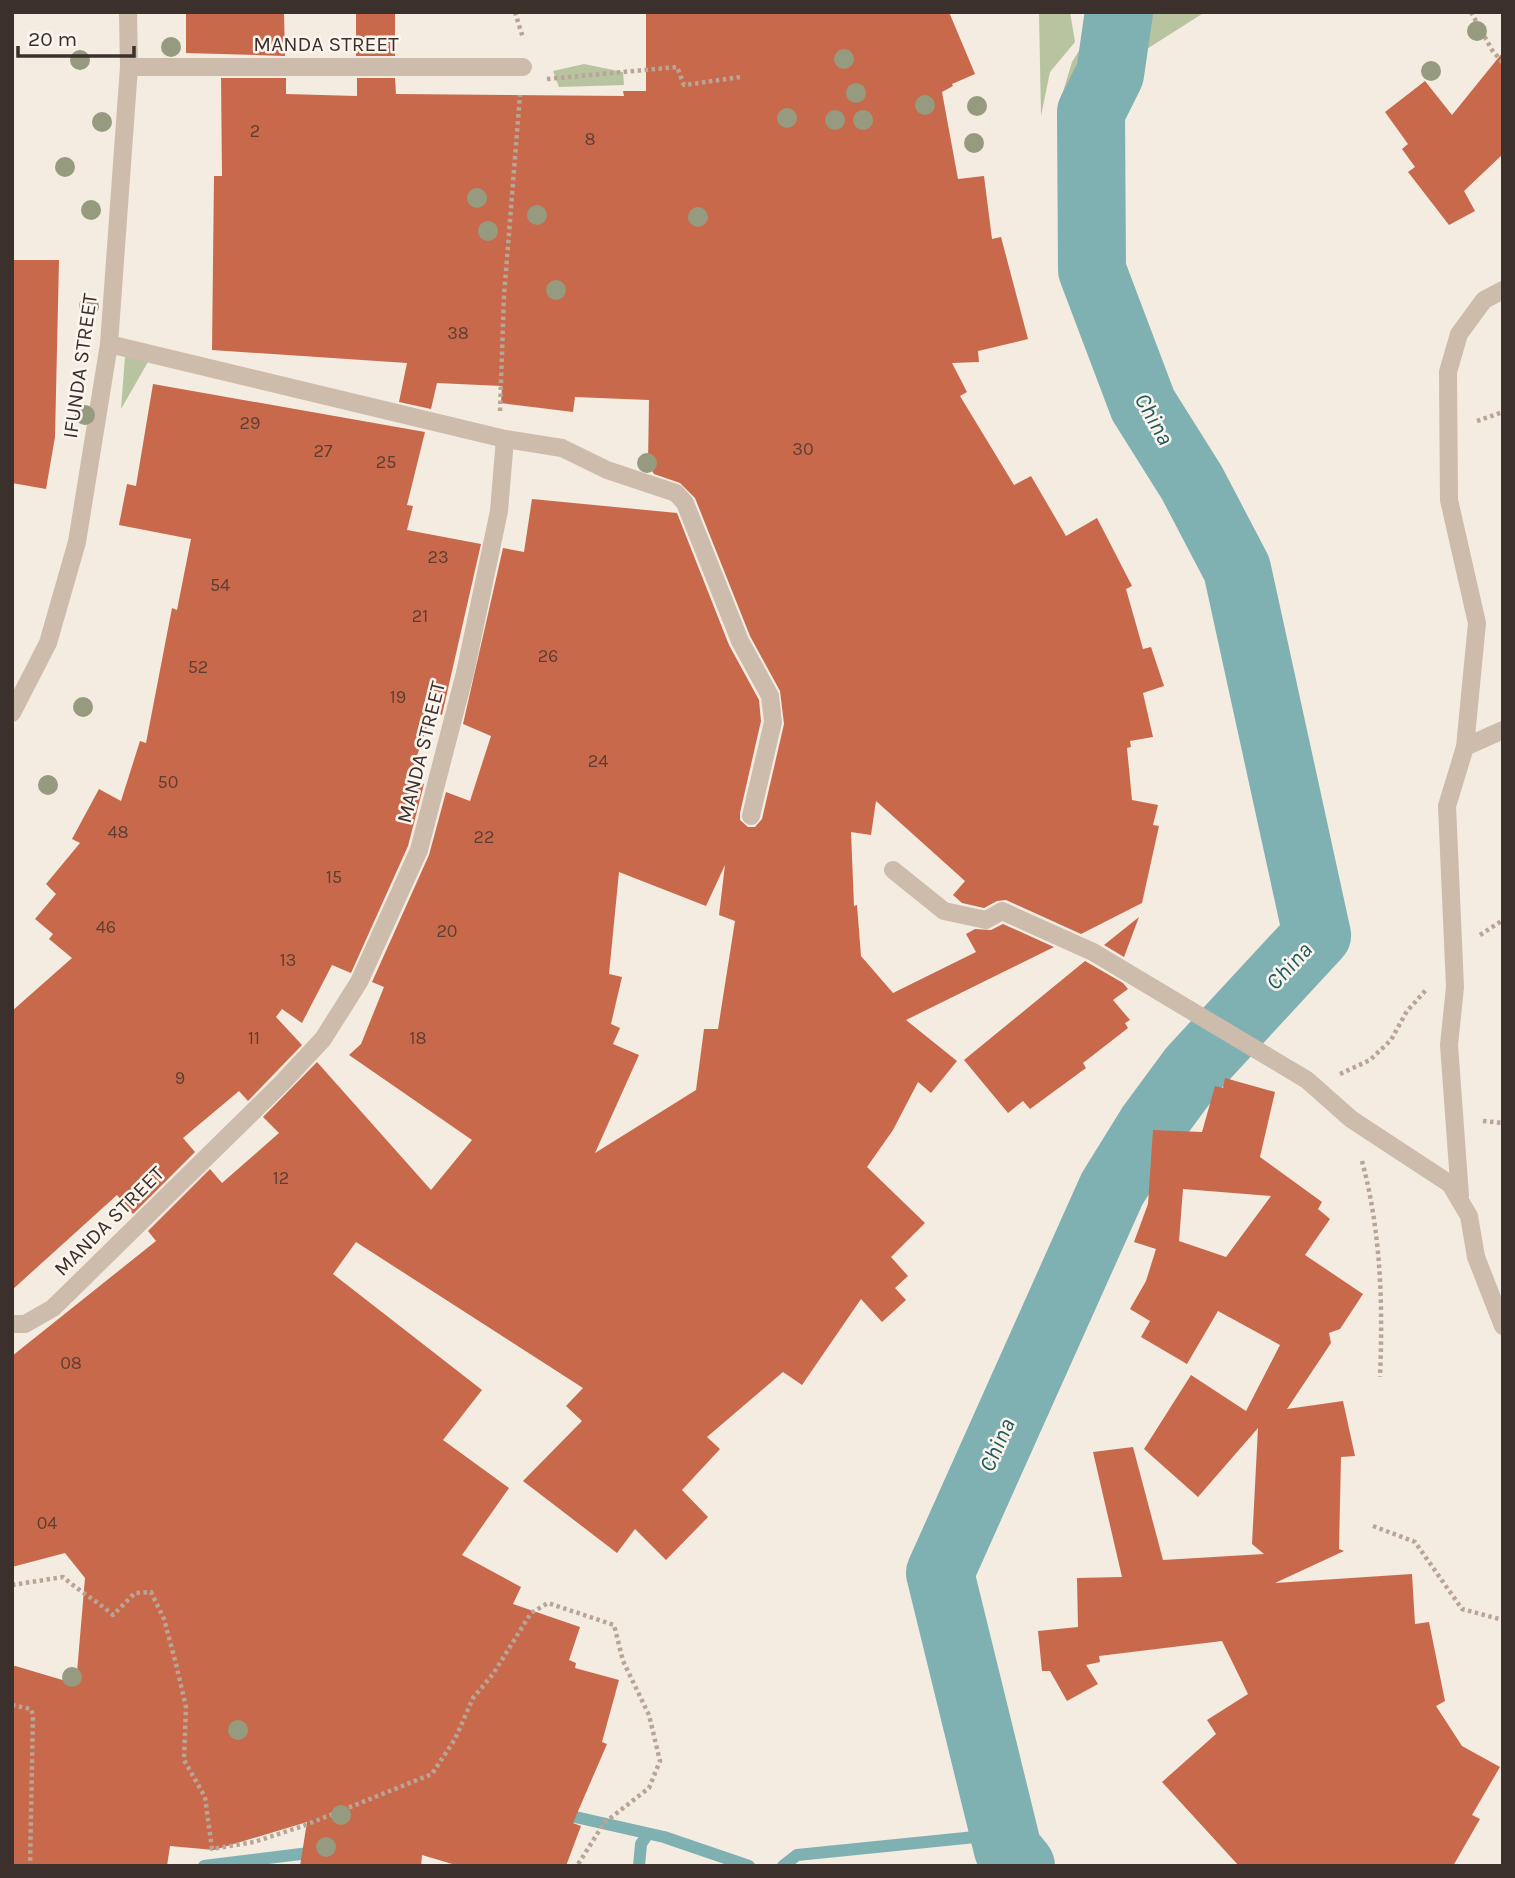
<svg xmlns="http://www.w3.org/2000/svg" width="1515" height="1878" viewBox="0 0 1515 1878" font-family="Karla,sans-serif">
  <rect width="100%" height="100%" fill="#f4ebe1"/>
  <!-- green -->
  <path fill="#b8c4a0" d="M1039 12H1070L1075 42 1050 72 1041 116Z
    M1085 12H1205L1059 105 1072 62 1089 35Z
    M584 64 623 72 624 85 559 87 553 71Z
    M125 356 148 362 121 409Z"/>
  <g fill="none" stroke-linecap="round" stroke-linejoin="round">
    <!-- stream -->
    <path stroke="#7fb0b2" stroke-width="12" d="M562 1814 664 1837 749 1866
      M204 1866 317 1852
      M639 1866 641 1844 647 1835
      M783 1866 797 1855 1005 1834"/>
    <!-- river -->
    <path stroke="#7fb0b2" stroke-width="68" d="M1021 1866 1008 1850 940 1573 1112 1189 1151 1126 1193 1069 1317 935 1237 569 1192 483 1143 405 1092 270 1091 112 1110 74 1119 12"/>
  </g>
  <!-- building -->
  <path fill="#c8694b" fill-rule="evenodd" d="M186 12H284L285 56 186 53Z
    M356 12H395V56H356Z
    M646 12H949L975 74 952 84 953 86 942 92 958 179 984 176 992 239 1001 237 1028 339 978 351 979 362 952 363 967 392 960 396 1014 485 1031 476 1066 536 1097 518 1132 586 1126 589 1143 649 1151 647 1164 686 1143 693 1153 737 1130 741 1131 747 1127 748 1132 800 1158 805 1153 825 1159 826 1142 903 1081 934 1006 900 997 901 984 908 962 903 953 895 965 881 876 801 871 835 851 832 854 906 857 905 861 956 893 993 976 952 966 934 975 929 991 930 1003 924 1054 947 906 1020 957 1061 931 1093 918 1082 893 1130 867 1167 925 1223 891 1257 908 1276 895 1288 906 1300 882 1322 861 1299 802 1385 783 1372 707 1437 720 1449 682 1490 708 1517 666 1560 635 1529 617 1553 523 1481 582 1421 566 1406 583 1388 356 1242 333 1274 482 1390 443 1440 509 1488 462 1555 521 1587 513 1604 580 1627 569 1660 576 1663 575 1668 619 1680 602 1742 607 1744 573 1823 581 1826 566 1866H459L422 1855 421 1866H300L307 1822 214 1850 170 1846 167 1866H12V1665L76 1684 85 1578 65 1553 12 1567V1356L156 1241 148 1231 210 1169 222 1183 279 1133 263 1117 317 1062 431 1190 472 1140 349 1055 361 1044 384 987 372 982 429 855 446 792 470 801 491 736 463 724 503 548 524 552 532 499 677 513 729 645 759 700 761 721 740 813V820L748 827H755L762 819 784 724 780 691 750 636 695 498 680 483 654 474 648 464 649 400 575 397 573 412 501 403 502 386 437 383 431 409 399 402 407 363 212 350 214 176H222L221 78H286V94L357 96V78H395L396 94 624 96 623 91H646ZM725 865 719 915 735 921 718 1029H704L696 1090 595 1153 639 1055 613 1044 620 1028 611 1024 622 977 609 974 619 872 706 906Z
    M1503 52V154L1464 191 1475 211 1449 225 1408 172 1415 167 1402 149 1408 144 1385 112 1425 81 1452 115Z
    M12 260H59L55 437 46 489 12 483Z
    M153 384 425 432 407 505 413 506 407 530 481 544 442 715 432 711 411 774 416 776 415 780 424 784 408 846 351 973 332 965 302 1023 282 1009 276 1017 302 1045 248 1101 239 1091 183 1138 195 1152 133 1214 117 1195 12 1290V1011L72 958 49 939 53 934 35 919 56 894 46 884 80 843 72 839 99 789 121 801 140 741 146 743 172 608 177 610 191 539 119 525 127 484 136 486Z
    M1139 917 1124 957 1104 945Z
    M1085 961 1123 983 1128 989 1113 1000 1130 1020 1125 1023 1128 1028 1083 1063 1086 1068 1030 1109 1023 1101 1008 1113 964 1060Z
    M1225 1078 1275 1092 1260 1157 1322 1202 1318 1209 1330 1219 1305 1255 1363 1294 1340 1329 1329 1333 1331 1343 1287 1409 1343 1401 1355 1456 1341 1457 1339 1549 1344 1551 1275 1583 1412 1574 1415 1624 1429 1622 1445 1701 1436 1706 1462 1746 1500 1767 1472 1815 1480 1819 1453 1866H1239L1162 1782 1216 1734 1207 1720 1248 1694 1222 1641 1099 1656 1100 1662 1086 1665 1098 1684 1067 1701 1050 1671H1042L1038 1631 1078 1627 1077 1578 1122 1577 1093 1452 1133 1447 1163 1560 1264 1554 1252 1544 1258 1428 1198 1497 1144 1449 1191 1375 1246 1411 1280 1345 1218 1311 1187 1364 1141 1337 1150 1321 1130 1309 1146 1281 1156 1249 1134 1242 1148 1204 1153 1130 1202 1132 1215 1086 1223 1088ZM1183 1189 1271 1196 1226 1257 1179 1241Z"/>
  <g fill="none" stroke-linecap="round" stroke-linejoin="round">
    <!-- path -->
    <path stroke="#b9a596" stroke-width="4.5" stroke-dasharray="3.5 3.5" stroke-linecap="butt" d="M515 12 523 38
      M1471 12 1492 50 1503 63
      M547 79 677 67 684 85 740 77
      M500 411 504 296 520 95
      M1477 421 1503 412
      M1480 935 1503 920
      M1340 1074 1370 1060 1391 1040 1407 1011 1426 990
      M1483 1121 1503 1123
      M1362 1161C1381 1232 1383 1304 1380 1377
      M1373 1526 1415 1542 1462 1609 1503 1620
      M12 1585 63 1577C79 1591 97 1601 113 1615L135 1593 151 1592 164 1619 176 1664 186 1707 184 1760 205 1797 212 1849 254 1842 303 1826 432 1774 455 1739 473 1698 493 1674 531 1613 548 1603 614 1625 623 1661 649 1715 660 1761 649 1788 604 1823 577 1866
      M12 1705 31 1709 33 1715 30 1866"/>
    <!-- minor -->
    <path stroke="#cdbbac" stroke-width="18" d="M129 67H523
      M109 344 505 439 562 448 607 470 676 493 685 503 740 641 770 696 773 722 751 816
      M12 713 48 643 77 542 109 344 129 67 128 12
      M1465 747 1503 730
      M893 870 944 911 986 920 1002 911 1093 952 1307 1080 1351 1119 1450 1184 1469 1216 1476 1257 1503 1326
      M1460 1196 1449 1045 1455 987 1447 806 1465 747 1477 623 1449 500 1448 372 1459 334 1484 300 1503 290
      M12 1324H25L53 1308 282 1083 323 1039 359 982 419 850 465 673 499 511 505 439"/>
  </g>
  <!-- trees -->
  <g fill="#969b7f">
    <circle cx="1477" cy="31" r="10"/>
    <circle cx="171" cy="47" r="10"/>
    <circle cx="844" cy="59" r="10"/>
    <circle cx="80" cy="60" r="10"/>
    <circle cx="1431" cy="71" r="10"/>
    <circle cx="856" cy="93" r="10"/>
    <circle cx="925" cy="105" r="10"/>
    <circle cx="977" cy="106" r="10"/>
    <circle cx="787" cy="118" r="10"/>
    <circle cx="835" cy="120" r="10"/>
    <circle cx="863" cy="120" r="10"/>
    <circle cx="102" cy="122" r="10"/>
    <circle cx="974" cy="143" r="10"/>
    <circle cx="65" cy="167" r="10"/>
    <circle cx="477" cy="198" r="10"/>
    <circle cx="91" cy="210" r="10"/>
    <circle cx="537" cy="215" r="10"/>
    <circle cx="698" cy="217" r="10"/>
    <circle cx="488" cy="231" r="10"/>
    <circle cx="556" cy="290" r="10"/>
    <circle cx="89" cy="306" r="10"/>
    <circle cx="85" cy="415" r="10"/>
    <circle cx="647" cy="463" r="10"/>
    <circle cx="83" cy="707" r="10"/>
    <circle cx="48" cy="785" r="10"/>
    <circle cx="72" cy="1677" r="10"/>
    <circle cx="238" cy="1730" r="10"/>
    <circle cx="341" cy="1815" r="10"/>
    <circle cx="326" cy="1847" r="10"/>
  </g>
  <g text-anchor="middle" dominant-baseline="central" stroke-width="5" stroke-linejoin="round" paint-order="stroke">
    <!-- number labels -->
    <g font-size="18" fill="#5e3e33">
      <text x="255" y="131">2</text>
      <text x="590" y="139">8</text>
      <text x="458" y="333">38</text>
      <text x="250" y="423">29</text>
      <text x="803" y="449">30</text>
      <text x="323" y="451">27</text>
      <text x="386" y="462">25</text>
      <text x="438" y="557">23</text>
      <text x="220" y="585">54</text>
      <text x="420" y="616">21</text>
      <text x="548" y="656">26</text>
      <text x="198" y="667">52</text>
      <text x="398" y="697">19</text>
      <text x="598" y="761">24</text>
      <text x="168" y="782">50</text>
      <text x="118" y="832">48</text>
      <text x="484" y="837">22</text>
      <text x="334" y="877">15</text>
      <text x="106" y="927">46</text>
      <text x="447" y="931">20</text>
      <text x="288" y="960">13</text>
      <text x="254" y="1038">11</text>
      <text x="418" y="1038">18</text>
      <text x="180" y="1078">9</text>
      <text x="281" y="1178">12</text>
      <text x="71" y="1363">08</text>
      <text x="47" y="1523">04</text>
    </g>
    <!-- street labels -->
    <g font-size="21" fill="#3b302b" stroke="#fbf5ee">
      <text x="326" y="44">MANDA STREET</text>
      <text transform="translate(80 366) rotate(-82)">IFUNDA STREET</text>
      <text transform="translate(421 752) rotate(-76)">MANDA STREET</text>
      <text transform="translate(109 1221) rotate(-45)">MANDA STREET</text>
    </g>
    <!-- water labels -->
    <g font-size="23" font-style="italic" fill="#1f5a5e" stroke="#fbf5ee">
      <text transform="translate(1154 419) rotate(61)">China</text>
      <text transform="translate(1289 966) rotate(-47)">China</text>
      <text transform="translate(997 1445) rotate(-66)">China</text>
    </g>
  </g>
  <!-- border -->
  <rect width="1515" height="1878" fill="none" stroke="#3b302b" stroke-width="28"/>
  <!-- scale -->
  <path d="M18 46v10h116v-10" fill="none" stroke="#3b302b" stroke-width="3.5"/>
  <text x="28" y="46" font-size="21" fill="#3b302b" stroke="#fbf5ee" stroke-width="5" paint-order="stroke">20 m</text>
</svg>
